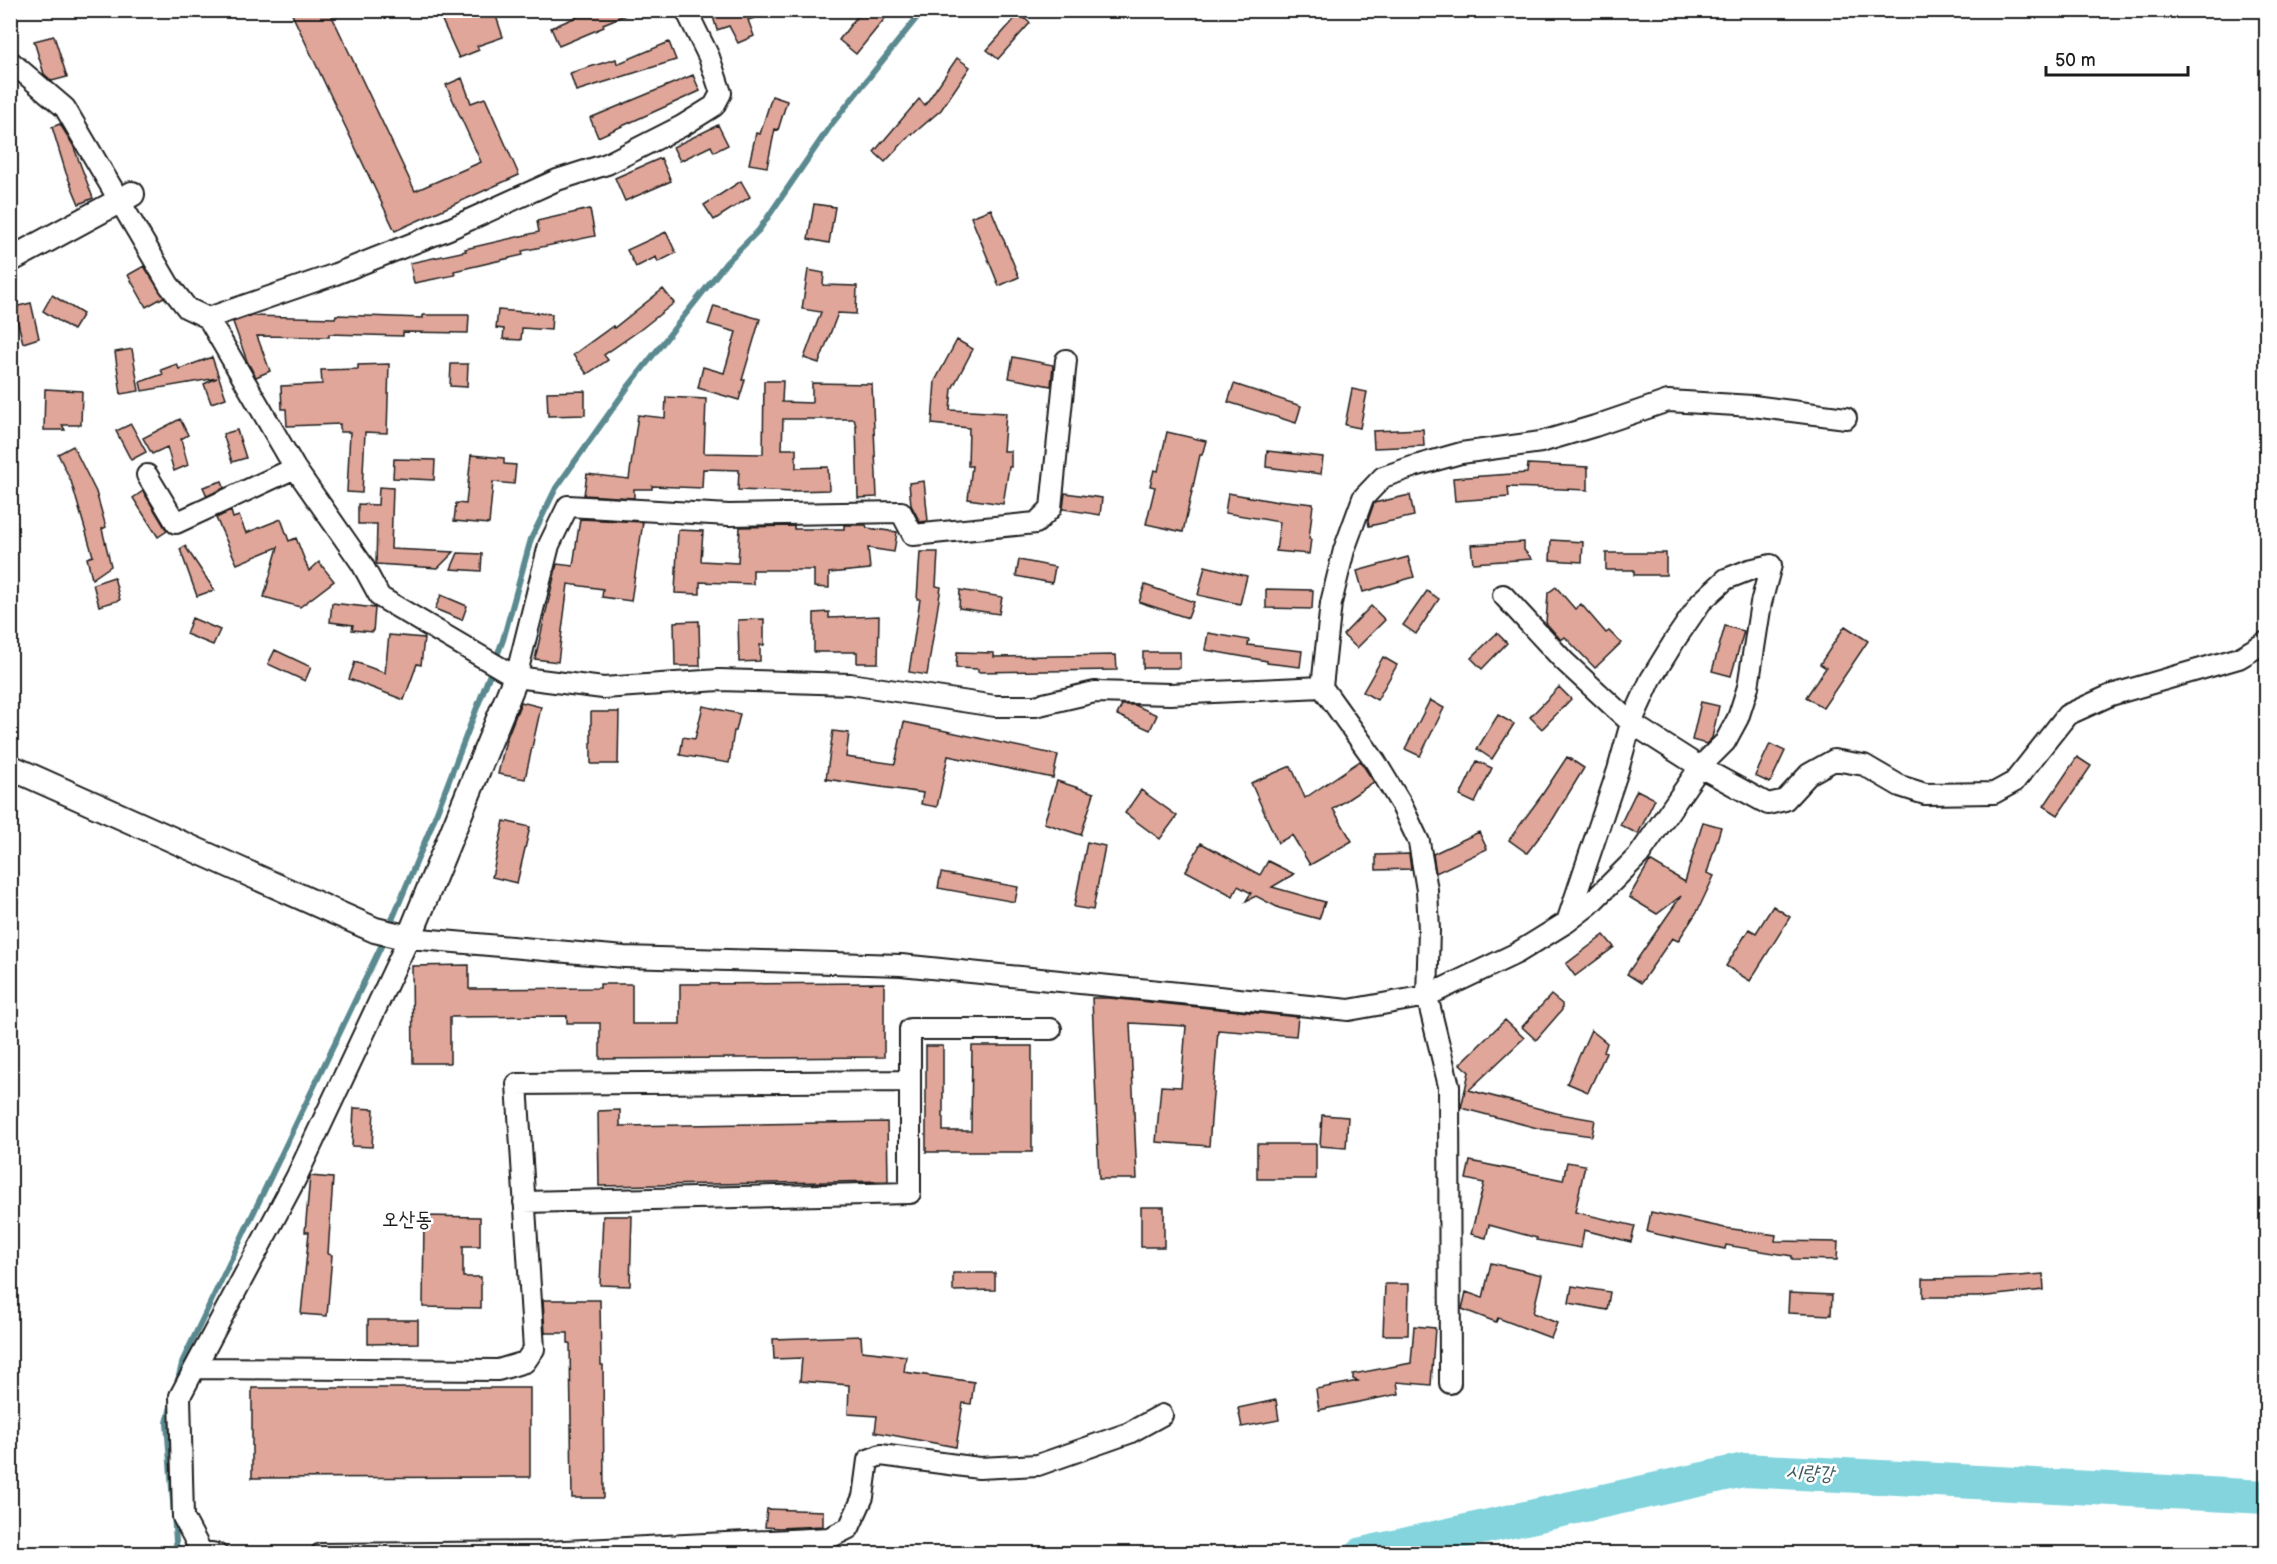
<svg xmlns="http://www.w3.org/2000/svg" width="2277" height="1564" viewBox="0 0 2277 1564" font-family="'Balsamiq Sans','Poor Story',sans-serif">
  <rect width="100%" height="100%" fill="#fff"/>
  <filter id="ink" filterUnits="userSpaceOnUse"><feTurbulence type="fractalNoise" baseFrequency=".0167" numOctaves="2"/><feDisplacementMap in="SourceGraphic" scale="12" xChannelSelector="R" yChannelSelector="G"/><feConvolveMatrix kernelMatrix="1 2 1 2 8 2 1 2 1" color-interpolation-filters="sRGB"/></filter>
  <g filter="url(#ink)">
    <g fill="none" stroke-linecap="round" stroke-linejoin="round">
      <!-- stream -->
      <path stroke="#5a8a90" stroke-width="6" d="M389 927 431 827 503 640 531 539 556 488 628 387 726 263 759 230 831 125 923 10
        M177 1384 183 1360 386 936
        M172 1402 167 1423 177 1554"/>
      <!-- river -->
      <path stroke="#83d4dd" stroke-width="34" d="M1362 1554 1744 1470 2266 1497"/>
    </g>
    <!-- building -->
    <path fill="#dfa699" stroke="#1c1c1c" stroke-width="1.5" d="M290 10H329L415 191 481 162 446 85 462 78 471 103 485 98 519 175 395 231Z
      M458 10H494L503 37 477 46 479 50 459 58 441 18Z
      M592 10 635 11 603 24 604 27 559 46 551 28Z
      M711 10H766L767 14 748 20 754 36 738 43 729 26 717 30Z
      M862 10H877L886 17 856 54 839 40Z
      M1019 14 1030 23 998 59 987 50Z
      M54 36 67 77 52 81 44 74 34 41Z
      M669 42 676 60 576 91 570 73 616 59 617 64Z
      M957 58 970 67 941 110 913 134 912 133 885 162 874 152 919 99 925 105Z
      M693 75 700 91 598 137 590 118Z
      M772 96 787 101 778 130 775 129 767 167 749 164 756 133 760 134Z
      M60 124 73 145 93 198 79 204 66 173 52 127Z
      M718 125 728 145 714 152 711 146 680 161 673 147Z
      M661 158 671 181 625 201 615 178Z
      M741 181 750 197 714 220 704 205Z
      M814 204 835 207 829 243 808 239Z
      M590 209 595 236 522 251 523 255 454 271 455 275 414 283 410 263 466 251 465 249 539 232 537 221Z
      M991 209 1019 277 999 286 971 217Z
      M666 232 676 253 658 262 656 257 636 267 627 250Z
      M144 266 164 297 146 307 128 275Z
      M808 270 824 273 823 285 857 286 856 314 838 313 819 363 804 358 821 312 802 309Z
      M663 289 674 303 640 330 604 355 608 360 587 374 573 355 613 326 614 328Z
      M52 295 83 314 73 330 43 311Z
      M31 303 39 338 23 343 14 307Z
      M714 306 760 319 742 380H745L739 400 698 388 703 367 724 373 736 332 708 324Z
      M498 310 552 314 551 330 522 328 521 340 503 339 504 329 496 328Z
      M336 315 423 318V315H469L468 333 403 332V336L329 334V337L257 336 270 371 256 377 247 361 233 322 250 316 335 318Z
      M957 340 973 349 952 389 950 410 1006 413 1003 451H1011V467H1009L1003 504 968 499 972 466H968L969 428 932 424 935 381Z
      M132 349 139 391 121 394 115 352Z
      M212 357 226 398 211 403 204 384 217 378 142 391 140 382 163 374 161 370 177 364 179 369Z
      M1013 357 1053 365 1051 386 1009 378Z
      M389 364 387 433 365 432 362 493 347 492 350 432H340V424L287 426 286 409H282L281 386 322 384 321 370 358 369V365Z
      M451 364H468L467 387 450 386Z
      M764 381H783L782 402 812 403V383L872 384 877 497 858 498 856 426 854 419H783L782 449H796V468L828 467 829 490 795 491V492L738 490 739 470 703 469 702 488 652 486V489H634V498L584 495 587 474 629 479 638 415 665 418 666 397 706 399 704 453 763 454Z
      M1234 384 1301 406 1296 423 1228 402Z
      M45 389 82 391 81 425H62L65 430H44Z
      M1352 389 1367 392 1360 428 1345 425Z
      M585 391V415L548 416 547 392Z
      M180 419 188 435 181 439 188 465 174 471 167 447 152 454 143 438Z
      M131 424 146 452 131 460 116 431Z
      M1423 429 1424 446 1374 448 1373 431Z
      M237 430 246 458 232 462 223 434Z
      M1167 432 1206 441 1202 455H1200L1183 532 1146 524 1155 487 1150 486 1154 470 1158 471Z
      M73 446 96 492 106 527 102 529 111 566 92 579 87 558 93 556 71 481 58 454Z
      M1267 451 1323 457 1321 474 1266 467Z
      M471 455 504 458V464L516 465 514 484 493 482 489 524 454 521 456 503 466 504Z
      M394 459 435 460 434 480 393 478Z
      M1528 464 1588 467V490L1508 487 1509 497 1455 501 1453 478 1527 473Z
      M222 481 224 488 207 496 203 487Z
      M924 481 928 521 920 522 911 505 909 483Z
      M379 487 393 488 391 549 454 552 438 568 376 564 377 524H358V504L378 505Z
      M143 491 167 531 158 537 133 498Z
      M1065 493 1102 498 1100 515 1063 509Z
      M1228 493 1278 502V500L1313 504 1309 539H1311L1309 554 1276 551 1280 522 1225 513Z
      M1410 495 1414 516 1369 526 1368 520 1374 503Z
      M231 511 233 518 239 516 246 533 281 519 289 541 296 538 309 571 319 562 334 581 300 607 264 597 278 547 237 564 216 518Z
      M580 519 643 522 631 601 602 597 603 589 568 584 558 662 535 659 557 564 573 566Z
      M844 525H866L867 528 897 532 894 552 868 548 870 569 829 573V588L814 587V570H753V584L700 582V594L675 593 678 530 703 531 701 561 738 563 740 527 794 526V529H844Z
      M1551 540 1583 542 1582 562 1550 560Z
      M1524 542V550L1532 559 1473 563 1471 545Z
      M185 546 209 582 214 590 197 596 180 549Z
      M920 552H938L936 586 941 587 927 675 909 672 920 599H917Z
      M458 553 482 554 481 571 451 569Z
      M1606 553H1666V575H1634V570H1606Z
      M1408 557 1414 577 1363 592 1357 571Z
      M1019 560 1055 567 1052 583 1016 576Z
      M1205 566 1247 576 1240 604 1198 595Z
      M114 577 120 600 99 606 93 584Z
      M1145 585 1194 602 1188 618 1139 602Z
      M1556 587 1575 609 1581 604 1606 633 1609 631 1621 643 1595 668 1565 637 1561 640 1546 623 1548 593Z
      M1266 589 1313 590 1312 609 1266 608Z
      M960 590 1002 597 999 614 959 608Z
      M1427 591 1439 599 1416 634 1403 625Z
      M441 595 467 606 462 620 435 609Z
      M332 603 375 608 373 632 352 630 353 625 330 622Z
      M1371 606 1385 620 1357 648 1343 635Z
      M829 612V618L879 616 878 663H857V652H814V613Z
      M192 618 220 630 213 645 186 634Z
      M764 619V645H760V661L739 662 738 620Z
      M699 621 700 666H675L674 622Z
      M1725 626 1744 631 1731 676 1712 671Z
      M1845 626 1868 641 1823 708 1806 697 1826 668 1820 664Z
      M1208 633 1249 640 1248 645 1302 651 1300 667 1267 663V661L1205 650Z
      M1497 633 1507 643 1482 669 1471 658Z
      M389 635 424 638 421 665 417 664 404 700 349 679 355 662 385 673Z
      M275 650 311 667 305 681 268 664Z
      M957 652 994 653V657L1116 655 1117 670 978 672V669L956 668Z
      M1143 652H1180V668H1143Z
      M1383 657 1397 665 1377 700 1363 692Z
      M1559 687 1571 699 1542 729 1530 717Z
      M1430 700 1444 708 1420 756 1405 749Z
      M521 702 541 707 525 779 498 774 506 740Z
      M1701 702 1719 706 1712 738 1706 744 1692 740Z
      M1122 705H1135L1157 715 1150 730 1117 715Z
      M703 706 740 714 736 731H734L729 763 680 755 683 737 695 739Z
      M591 712H619L618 764H591Z
      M1498 715 1514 724 1492 759 1477 749Z
      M904 722 1058 755 1053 778 948 756 937 807 921 804 923 793 826 779 833 731 849 733 846 757 895 764Z
      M1770 744 1785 751 1770 783 1755 776Z
      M1567 757 1584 768 1553 819 1527 853 1509 840 1542 795Z
      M2077 757 2091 766 2058 815 2044 806Z
      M1360 761 1374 782 1333 809 1352 841 1310 865 1292 835 1278 843 1251 783 1291 766 1305 798Z
      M1477 761 1492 768 1475 803 1460 796Z
      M1057 781 1094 793 1081 835 1044 823Z
      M1141 790 1177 816 1160 839 1125 813Z
      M1637 790 1655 799 1638 834 1620 825Z
      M504 821 530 827 517 883 492 877Z
      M1703 822 1721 827 1707 873 1714 876 1698 910 1678 941 1672 938 1641 983 1627 974 1681 896 1657 914 1629 897 1650 861 1685 882Z
      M1479 832 1487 849 1436 873 1433 854Z
      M1087 842 1105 846 1093 910 1074 907Z
      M1201 843 1260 875 1268 861 1294 874 1272 887 1325 902 1319 919 1279 908 1256 896 1246 901 1251 893 1238 886 1233 896 1186 871Z
      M1409 854 1411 869 1376 870V855Z
      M941 873 1018 887 1015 902 938 888Z
      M1773 906 1790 917 1750 981 1726 966 1749 929 1756 933Z
      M1604 935 1614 947 1575 976 1566 964Z
      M469 965V989L600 988V984H632V1024H680V984L884 983V1057L600 1059V1023H567V1016L450 1017V1063H413L412 966Z
      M1551 995 1562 1004V1010L1536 1040 1522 1027Z
      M1092 998H1109L1298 1017 1296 1036 1218 1030 1209 1146 1156 1142 1161 1086 1181 1087 1186 1026 1130 1023 1137 1179H1099Z
      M1505 1020 1524 1038 1469 1090 1560 1114 1595 1120 1592 1136 1541 1129 1461 1108 1469 1072 1460 1064Z
      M1591 1030 1607 1043 1604 1052 1606 1053 1588 1092 1567 1083Z
      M926 1046H943V1131H971L972 1046H1032V1152H926Z
      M354 1108 374 1109 372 1147 352 1146Z
      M620 1110V1126L887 1122 888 1181 599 1186 598 1111Z
      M1322 1115 1348 1117 1346 1148 1320 1146Z
      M1257 1144H1316V1179H1257Z
      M1470 1161 1563 1180 1567 1162 1585 1165 1575 1212 1635 1226 1631 1242 1584 1230 1581 1248 1536 1240 1537 1238 1489 1225 1486 1238 1471 1234 1484 1183 1466 1179Z
      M310 1176 333 1178 328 1254 332 1255 327 1316 301 1314 309 1232H305Z
      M1141 1207H1164V1247H1141Z
      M1651 1212 1725 1228 1776 1235 1775 1241 1838 1242 1837 1260 1792 1259V1256L1726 1245 1725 1249 1647 1232Z
      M424 1216 480 1217V1246H463V1277H481V1308L423 1307Z
      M603 1216H632L630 1286 600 1285Z
      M1491 1263 1542 1275 1533 1313 1557 1323 1551 1338 1498 1318 1496 1322 1462 1309 1466 1292 1483 1298Z
      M953 1273H995V1290L953 1291Z
      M2043 1274 2044 1290 1978 1297H1923V1279L1993 1278Z
      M1385 1284H1409L1408 1335H1383Z
      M1572 1286 1610 1292 1607 1310 1569 1303Z
      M1789 1293 1832 1295 1831 1315 1788 1313Z
      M543 1300H600L601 1365H603L604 1498H572L570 1343H568V1333H545Z
      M368 1320H418V1343L368 1344Z
      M1414 1326 1435 1328 1431 1385 1397 1382 1399 1394 1319 1410 1316 1389 1358 1381 1353 1379V1374L1411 1363Z
      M861 1336 862 1351 906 1356 904 1372 974 1382 971 1404 963 1403 956 1447 875 1432 877 1416 848 1414 849 1385 800 1381 802 1358 774 1359 773 1339Z
      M252 1388H530V1477L252 1478Z
      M1276 1400 1279 1420 1242 1427 1238 1408Z
      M767 1509 823 1511V1526L779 1528 765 1527Z"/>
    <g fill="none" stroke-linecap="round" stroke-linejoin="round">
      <!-- minor casing -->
      <g stroke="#1c1c1c" stroke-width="24">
        <path id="minor" d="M10 61 65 108 169 285 187 308 208 318 333 275 449 229 557 180 607 164 682 126 714 106 721 93 709 57 686 10
          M208 318 295 468 362 564 380 597 516 677 603 688 719 680 850 684 995 706H1035L1095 692 1170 694 1322 687 1375 761 1401 804 1419 842 1427 890 1429 930 1427 996 1449 1086 1450 1383
          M147 475 176 523 295 468
          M1503 595 1564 661 1631 723 1700 767 1768 804 1785 800 1809 774 1834 760 1864 765 1900 786 1925 794 1994 793 2014 782 2067 715 2111 695 2239 658 2266 642
          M516 677 549 545 568 506 729 515 901 512 913 535 1036 523 1051 508 1066 360
          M1322 687 1331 603 1344 550 1363 498 1383 477 1415 466 1461 453 1541 442 1595 426 1668 401 1753 406 1846 418
          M524 1202 910 1193V1029H1051
          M195 1368 498 1370 525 1362 534 1349 517 1084 909 1081
          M217 1554 201 1551 183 1517 180 1396 296 1178 409 938 624 957 901 965 1349 1010 1427 996 1517 953 1567 922 1589 905 1639 855 1700 767 1725 742 1738 718 1748 687 1761 603 1771 565 1749 570 1726 579 1701 602 1675 640 1651 679 1631 723 1618 770 1567 922
          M321 1554 545 1552 829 1538 849 1528 863 1497 868 1460 881 1455 979 1468 1038 1465 1129 1433 1162 1415"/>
      </g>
      <!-- tertiary casing -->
      <g stroke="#1c1c1c" stroke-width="28">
        <path id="tertiary" d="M10 260 132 194
          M10 767 375 930 409 938 516 677"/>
      </g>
      <!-- minor -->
      <use href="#minor" stroke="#fff" stroke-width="20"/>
      <!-- tertiary -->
      <use href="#tertiary" stroke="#fff" stroke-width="24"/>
    </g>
  </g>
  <g text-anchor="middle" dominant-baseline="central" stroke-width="5" stroke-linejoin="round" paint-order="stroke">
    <!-- water labels -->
    <g font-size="20" font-style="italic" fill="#405c60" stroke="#fff">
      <text transform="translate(1810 1473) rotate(3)">시량강</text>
    </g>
    <!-- quarter labels -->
    <g font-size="21" fill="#1c1c1c" stroke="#fff">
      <text x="407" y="1219">오산동</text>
    </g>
  </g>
  <!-- margin -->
  <rect width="2277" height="1564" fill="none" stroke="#fff" stroke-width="36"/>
  <rect x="18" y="18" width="2241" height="1528" fill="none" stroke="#1c1c1c" stroke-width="2" filter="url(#ink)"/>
  <!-- scale -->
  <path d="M2046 66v9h142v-9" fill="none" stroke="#1c1c1c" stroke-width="3"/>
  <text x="2055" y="66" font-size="18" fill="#1c1c1c" stroke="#ffffff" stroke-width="4.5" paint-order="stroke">50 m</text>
</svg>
